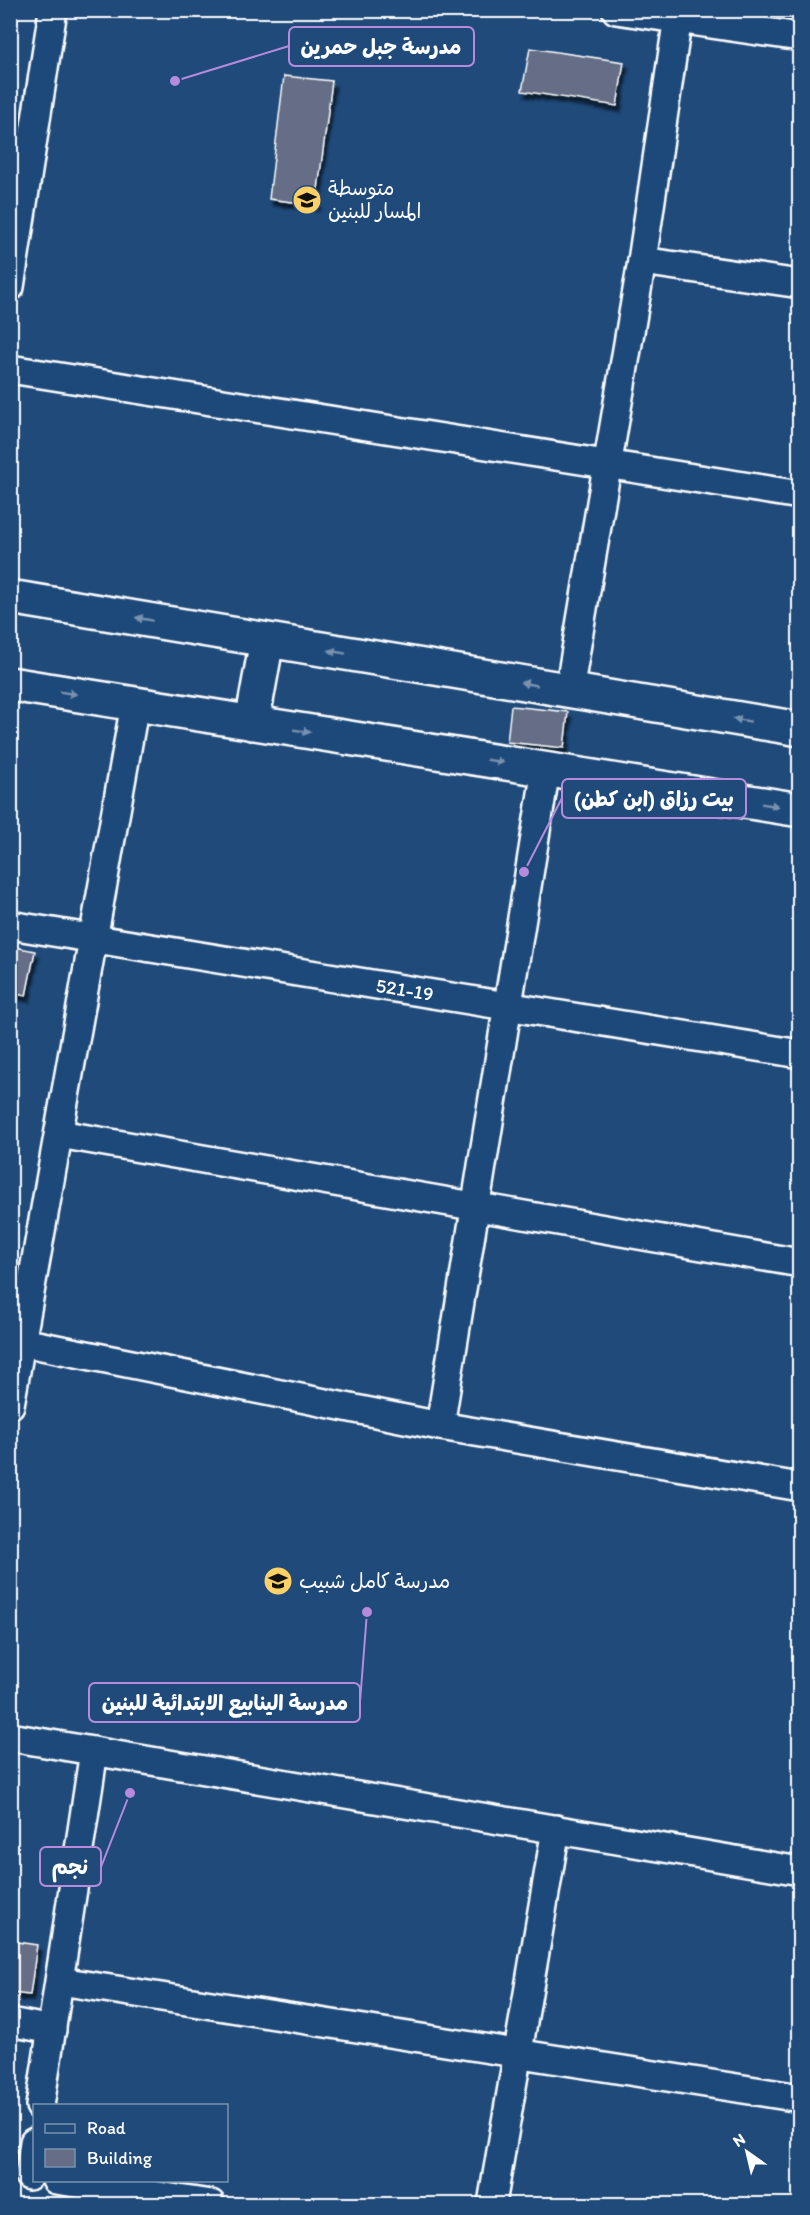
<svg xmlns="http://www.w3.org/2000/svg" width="810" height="2215" viewBox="0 0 810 2215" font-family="Itim,'Playpen Sans Arabic',sans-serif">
  <defs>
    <filter id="shadow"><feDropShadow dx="3.5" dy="6" stdDeviation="1.5" flood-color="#0009"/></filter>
  </defs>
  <rect width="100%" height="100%" fill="#1f4a7a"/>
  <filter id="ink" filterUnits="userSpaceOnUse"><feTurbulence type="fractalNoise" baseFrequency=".0167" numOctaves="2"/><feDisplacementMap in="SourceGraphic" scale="12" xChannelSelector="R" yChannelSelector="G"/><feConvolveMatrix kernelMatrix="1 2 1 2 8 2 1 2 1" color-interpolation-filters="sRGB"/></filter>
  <g filter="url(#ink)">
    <!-- building -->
    <path fill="#656e86" stroke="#fff" stroke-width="1.5" filter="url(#shadow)" d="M530 48 624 62 617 106 522 91Z
      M284 76 332 81 316 205 269 199Z
      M511 706 568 712 564 748 507 742Z
      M10 946 35 951 26 996 10 993Z
      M10 1941 37 1945 30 1995 10 1993Z"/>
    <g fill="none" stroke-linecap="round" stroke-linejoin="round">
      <!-- minor casing -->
      <g stroke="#fff" stroke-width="32">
        <g id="minor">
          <path d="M616 10 800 37"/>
          <path d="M642 261 800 284"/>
          <path d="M10 287 53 10"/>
          <path d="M10 369 800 495"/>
          <path d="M569 691 642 261 679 10"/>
          <path id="s1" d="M10 925 800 1054"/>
          <path d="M59 1134 800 1263"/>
          <path d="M22 1342 440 1426 800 1487"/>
          <path d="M10 1405 135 704"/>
          <path d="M440 1426 546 769"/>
          <path d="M10 1737 800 1871"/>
          <path d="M60 1981 800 2098"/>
          <path d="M10 2022 52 2030"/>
          <path d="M40 2106 94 1751"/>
          <path d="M29 2176 34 2142"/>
          <path d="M56 2180 211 2204"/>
          <path d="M492 2204 556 1829"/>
        </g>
      </g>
      <!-- tertiary casing -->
      <g stroke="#fff" stroke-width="38">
        <path id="tertiary" d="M10 597 800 729
          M10 684 800 810
          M252 723 267 640"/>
      </g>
      <!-- minor -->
      <use href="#minor" stroke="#1f4a7a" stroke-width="27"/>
      <!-- tertiary -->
      <use href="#tertiary" stroke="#1f4a7a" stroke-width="33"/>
    </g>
    <!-- one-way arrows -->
    <defs><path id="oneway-solid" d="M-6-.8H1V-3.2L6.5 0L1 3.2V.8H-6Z" transform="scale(1.5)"/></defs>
    <g fill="#7992af">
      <use href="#oneway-solid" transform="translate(144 619) rotate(-170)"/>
      <use href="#oneway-solid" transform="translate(337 652) rotate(-170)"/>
      <use href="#oneway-solid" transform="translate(529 684) rotate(-170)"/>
      <use href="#oneway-solid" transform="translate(68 693) rotate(9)"/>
      <use href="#oneway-solid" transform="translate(742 720) rotate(-170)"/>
      <use href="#oneway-solid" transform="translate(302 731) rotate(9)"/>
      <use href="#oneway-solid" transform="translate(495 761) rotate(9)"/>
      <use href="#oneway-solid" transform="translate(770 805) rotate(9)"/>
    </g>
  </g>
  <!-- icons -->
  <defs>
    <g id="school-disc" transform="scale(1.5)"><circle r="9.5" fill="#ffd166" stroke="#1f4a7a"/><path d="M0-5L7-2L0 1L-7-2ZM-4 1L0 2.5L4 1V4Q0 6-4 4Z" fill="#111"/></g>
  </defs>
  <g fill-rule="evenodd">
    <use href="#school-disc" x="307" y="200"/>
    <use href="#school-disc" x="278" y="1581"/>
  </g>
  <g text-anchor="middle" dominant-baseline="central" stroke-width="6" stroke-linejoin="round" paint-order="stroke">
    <!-- poi labels -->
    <g font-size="20" fill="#fff" stroke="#1f4a7a" text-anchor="start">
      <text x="328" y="188">متوسطة<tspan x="328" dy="23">المسار للبنين</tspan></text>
      <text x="299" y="1581">مدرسة كامل شبيب</text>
    </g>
    <!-- street labels -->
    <g font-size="20" fill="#fff" stroke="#1f4a7a">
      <text stroke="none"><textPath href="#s1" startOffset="400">521-19</textPath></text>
    </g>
  </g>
  <!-- callouts -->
  <path fill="none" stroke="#b68bdc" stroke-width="2" d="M175 81L289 46M524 872L562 798M367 1612L360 1702M130 1793L101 1867"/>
  <g fill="#b68bdc" stroke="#1f4a7a" stroke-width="2">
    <circle cx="175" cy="81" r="6"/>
    <circle cx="524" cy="872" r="6"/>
    <circle cx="367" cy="1612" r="6"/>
    <circle cx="130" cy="1793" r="6"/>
  </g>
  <g fill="#1f4a7a" stroke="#b68bdc" stroke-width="2">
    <rect x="289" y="27" width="185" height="39" rx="6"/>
    <rect x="562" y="779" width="184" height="39" rx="6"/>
    <rect x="89" y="1683" width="271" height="39" rx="6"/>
    <rect x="40" y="1847" width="61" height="39" rx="6"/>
  </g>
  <g font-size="21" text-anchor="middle" font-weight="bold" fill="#fff">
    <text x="381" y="54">مدرسة جبل حمرين</text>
    <text x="654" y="806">بيت رزاق (ابن كطن)</text>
    <text x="225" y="1710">مدرسة الينابيع الابتدائية للبنين</text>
    <text x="70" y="1874">نجم</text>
  </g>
  <!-- margin -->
  <rect width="810" height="2215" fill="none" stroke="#1f4a7a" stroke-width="36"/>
  <rect x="18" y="18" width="774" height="2179" fill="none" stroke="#fff" stroke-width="2" filter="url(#ink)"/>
  <!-- legend -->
  <rect x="33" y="2104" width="195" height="78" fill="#1f4a7a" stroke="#7992af" stroke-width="1.5"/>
  <rect x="45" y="2124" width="30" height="9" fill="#1f4a7a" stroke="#7992af" stroke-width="1.5"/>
  <text x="87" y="2134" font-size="18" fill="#ffffff">Road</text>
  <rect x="45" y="2149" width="30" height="18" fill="#656e86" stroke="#7992af" stroke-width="1.5"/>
  <text x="87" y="2164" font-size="18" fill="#ffffff">Building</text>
  <!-- north arrow -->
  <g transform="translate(747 2152) rotate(326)" stroke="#1f4a7a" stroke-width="4.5" paint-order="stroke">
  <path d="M0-4.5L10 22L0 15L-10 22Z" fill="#ffffff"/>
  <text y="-9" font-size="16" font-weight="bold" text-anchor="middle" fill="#ffffff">N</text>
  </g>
</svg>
